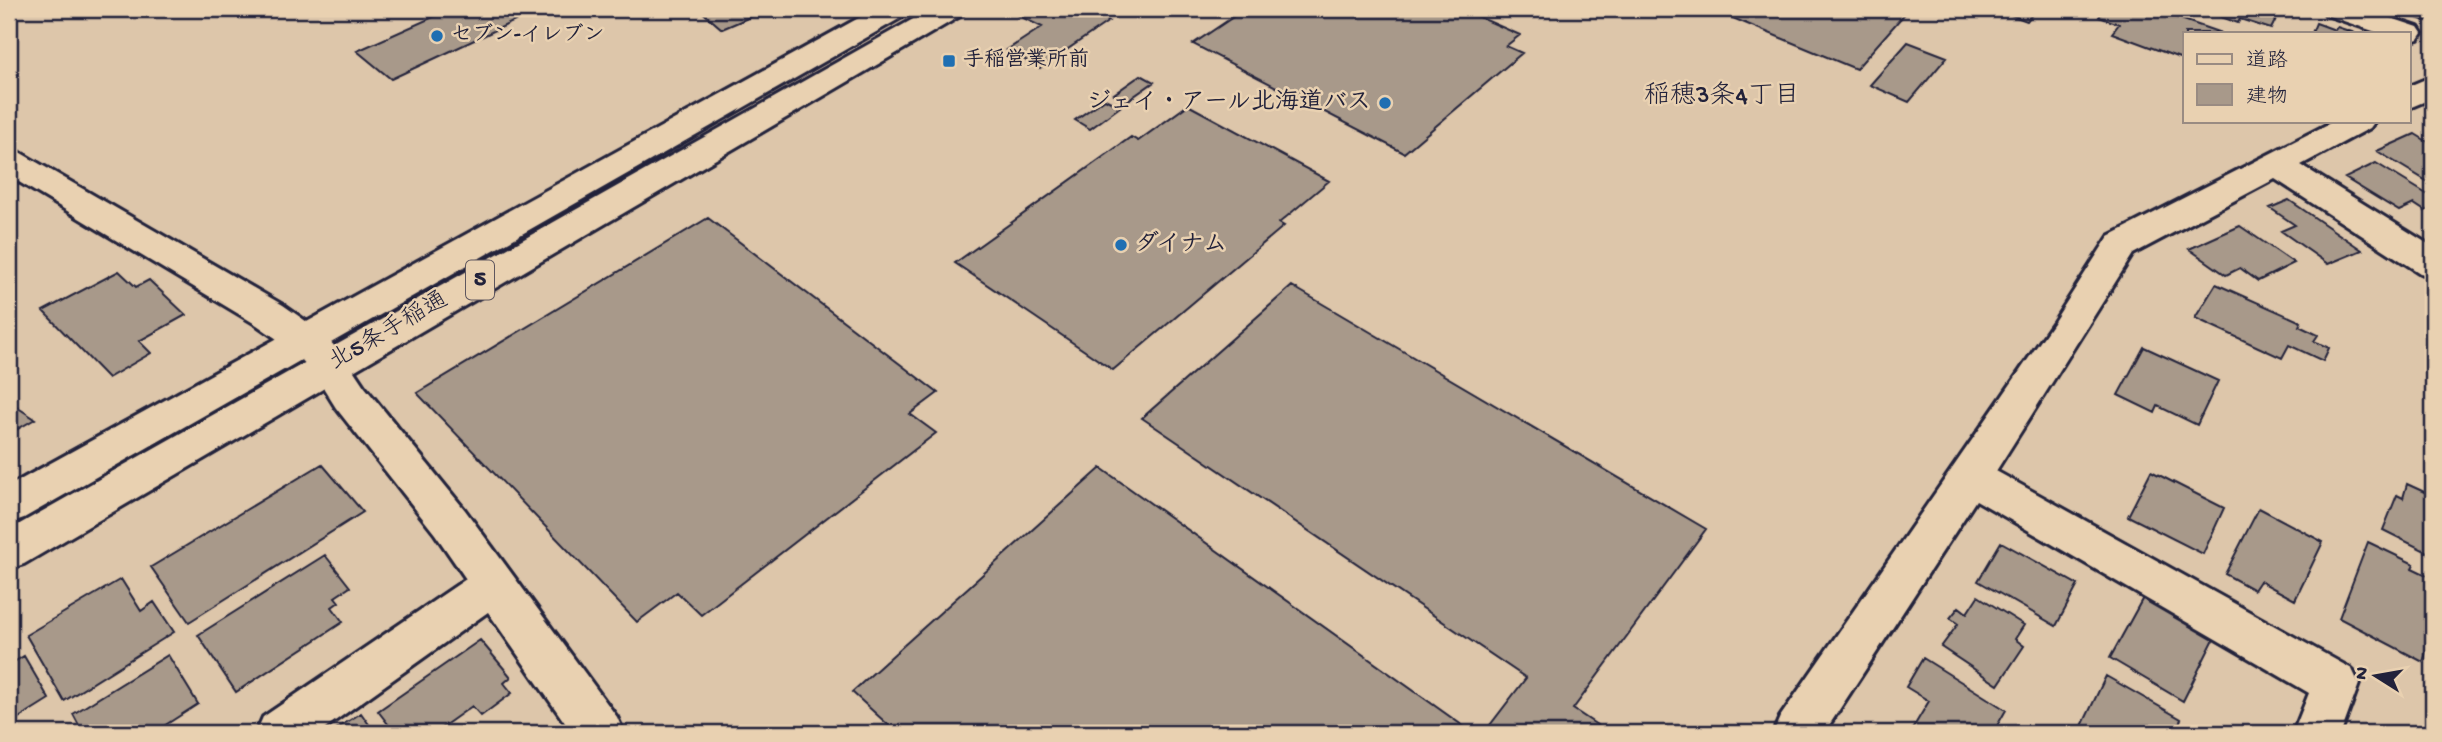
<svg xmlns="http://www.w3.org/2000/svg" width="2442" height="742" viewBox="0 0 2442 742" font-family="'Gochi Hand','Klee One',sans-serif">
  <rect width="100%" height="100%" fill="#ddc6aa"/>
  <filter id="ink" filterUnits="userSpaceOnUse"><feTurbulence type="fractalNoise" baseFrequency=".0143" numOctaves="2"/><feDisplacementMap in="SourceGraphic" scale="14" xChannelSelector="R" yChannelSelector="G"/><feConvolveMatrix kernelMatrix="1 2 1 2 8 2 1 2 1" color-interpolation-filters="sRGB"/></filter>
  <g filter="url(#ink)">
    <!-- building -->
    <path fill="#a8998a" stroke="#22223b" stroke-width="2" d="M451 9H500L515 21 391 79 357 51Z
      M699 9H769L722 29Z
      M1030 9H1094L1109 21 1040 68 1007 50 1042 27 1019 16Z
      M1245 9H1461L1520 35 1506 46 1522 53 1404 153 1193 44Z
      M1711 9H1909L1856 69Z
      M1995 9H2036L2027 21Z
      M2104 9H2152L2221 33H2185V60L2112 33 2119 24 2099 17Z
      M2212 9H2267L2271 10 2269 15 2277 17 2271 29 2240 19 2238 23 2210 13Z
      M2388 9H2431L2426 21Z
      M2316 23 2335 30 2337 27 2355 33H2312Z
      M1908 42 1947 57 1909 102 1870 85Z
      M1141 75 1154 82 1127 101 1114 94Z
      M1105 99 1120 107 1090 129 1075 120Z
      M1188 105 1329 181 1279 223 1284 226 1113 370 955 263 1131 137 1138 141Z
      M2415 134 2433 145V181L2430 183 2377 151Z
      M2376 163 2433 198V206L2425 211 2414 204 2399 211 2345 178Z
      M2289 200 2362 250 2328 264 2281 231 2295 225 2270 208Z
      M708 218 938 393 910 414 936 433 701 615 677 592 637 622 417 393Z
      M2240 226 2294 263 2258 281 2240 268 2226 275 2189 249Z
      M119 271 136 287 149 280 186 315 139 341 151 353 108 378 43 311Z
      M2216 284 2301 322 2299 326 2318 335 2314 341 2329 348 2323 361 2289 345 2282 358 2195 318Z
      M1292 286 1706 529 1573 709 1600 727 1596 733H1484L1526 678 1142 418Z
      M2144 347 2218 381 2197 425 2158 406 2155 413 2118 395Z
      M9 402 35 419 9 434Z
      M322 464 363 512 189 622 151 567Z
      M1101 468 1473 733H897L852 692Z
      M2151 471 2224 508 2203 554 2128 516Z
      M2407 484 2433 496V555L2383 530 2397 495 2403 498Z
      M2259 508 2323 542 2295 600 2260 581 2254 590 2225 574Z
      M2001 542 2078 585 2056 626 1978 581Z
      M2368 542 2414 564 2412 568 2433 578V632L2423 662 2339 618Z
      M325 555 350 587 335 597 339 602 332 607 343 622 236 692 198 635Z
      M121 579 141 611 154 602 174 632 64 701 26 635Z
      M1978 596 2024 625 2015 639 2024 646 1998 685 1941 647 1958 624 1950 618 1959 607 1967 613Z
      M2144 596 2215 637 2183 701 2110 658Z
      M480 640 511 677 504 683 512 693 481 716 472 706 434 733H395L378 711Z
      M168 655 198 704 153 733H83L73 714Z
      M24 656 49 699 9 724V665Z
      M1923 658 2006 710 1993 733H1910L1929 701 1906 687Z
      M2106 676 2181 719 2175 733H2090L2081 728Z
      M361 713 375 733H330Z"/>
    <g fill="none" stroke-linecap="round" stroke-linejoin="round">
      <!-- minor casing -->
      <g stroke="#22223b" stroke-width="6">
        <path id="minor" d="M2322 9H2364L2418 27 2422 33 2418 39 2409 42V33H2379L2326 15Z
          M2433 76V98L2409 108V86Z
          M2334 121H2375L2370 128 2301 165 2433 247V276L2420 273 2275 179 2133 254 1996 471 2352 669 2359 684 2341 733H2293L2309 693 1976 500 1824 733H1773L1780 717 2053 323 2109 236Z
          M9 150 21 153 283 305 320 331 344 356 364 386 465 510 617 717 624 733H572L488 612 318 733H256L263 717 466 579 435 534 336 408 316 376 294 351 257 325 9 176Z"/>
      </g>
      <!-- highway casing -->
      <g stroke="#22223b" stroke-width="6">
        <path id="highway" d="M875 9H911L906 15 24 518 9 523V486Z
          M931 9H967L962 15 24 564 9 569V530Z"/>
      </g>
      <!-- minor -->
      <use href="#minor" fill="#e9d1b1" fill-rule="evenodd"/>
      <!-- highway -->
      <use href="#highway" fill="#e9d1b1" fill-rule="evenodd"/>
    </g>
  </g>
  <!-- markers -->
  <g fill="#1f6fb2" stroke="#e9d1b1" stroke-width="2.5">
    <circle cx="437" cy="36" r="7"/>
    <rect x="942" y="54" width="14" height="14" rx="3.5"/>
    <circle cx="1385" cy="103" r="7"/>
    <circle cx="1121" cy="245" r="7"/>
  </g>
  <g text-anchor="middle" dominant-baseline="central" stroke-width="5" stroke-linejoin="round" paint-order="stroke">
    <!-- far-poi labels -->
    <g font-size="21" font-weight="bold" fill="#22223b" stroke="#e9d1b1" text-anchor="start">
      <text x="451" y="36">セブン-イレブン</text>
      <text x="963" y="61">手稲営業所前</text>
    </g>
    <!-- shield labels -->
    <rect fill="#e9d1b1" stroke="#5e565e" stroke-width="2" x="466" y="260.5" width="28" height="39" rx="5"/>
    <g font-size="23" font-weight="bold" fill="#22223b">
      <text x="480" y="280">5</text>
    </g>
    <!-- poi labels -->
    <g font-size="24" font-weight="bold" fill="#22223b" stroke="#e9d1b1" text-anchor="end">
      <text x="1371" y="103">ジェイ・アール北海道バス</text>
      <text x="1135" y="245" text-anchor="start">ダイナム</text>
    </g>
    <!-- street labels -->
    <g font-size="24" fill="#22223b" stroke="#e9d1b1">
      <text transform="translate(389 332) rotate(-30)">北5条手稲通</text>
    </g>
    <!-- neighbourhood labels -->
    <g font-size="26" fill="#22223b" stroke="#e9d1b1">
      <text x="1722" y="97">稲穂3条4丁目</text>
    </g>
  </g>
  <!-- margin -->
  <rect width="2442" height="742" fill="none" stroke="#e9d1b1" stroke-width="35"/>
  <rect x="18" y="18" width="2407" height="707" fill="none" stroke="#22223b" stroke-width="2.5" filter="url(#ink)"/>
  <!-- legend -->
  <rect x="2183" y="32" width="228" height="91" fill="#e9d1b1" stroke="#998b82" stroke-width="2"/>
  <rect x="2197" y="54" width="35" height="10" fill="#e9d1b1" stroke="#998b82" stroke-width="2"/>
  <text x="2246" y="66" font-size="21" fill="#22223b">道路</text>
  <rect x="2197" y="84" width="35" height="21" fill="#a8998a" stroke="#998b82" stroke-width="2"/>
  <text x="2246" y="102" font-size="21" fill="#22223b">建物</text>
  <!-- north arrow -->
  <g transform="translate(2376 676) rotate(281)" stroke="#e9d1b1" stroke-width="5" paint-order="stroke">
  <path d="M0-5L12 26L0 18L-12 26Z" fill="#22223b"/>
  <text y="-10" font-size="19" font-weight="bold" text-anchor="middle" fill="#22223b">N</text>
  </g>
</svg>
